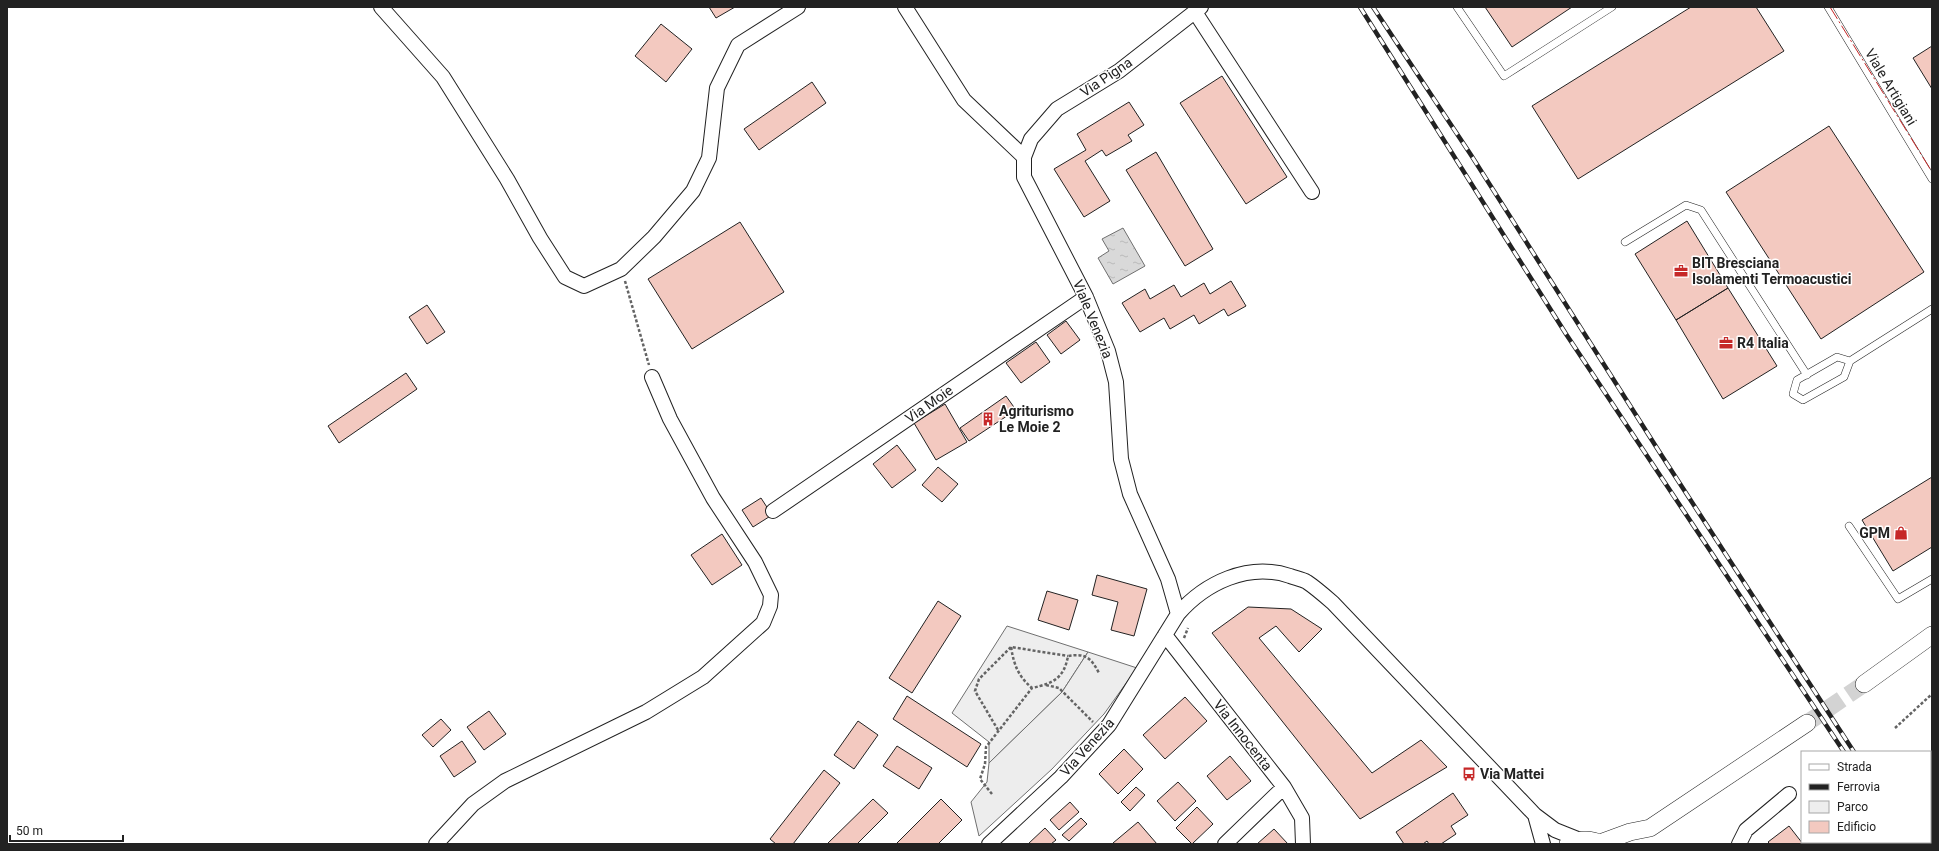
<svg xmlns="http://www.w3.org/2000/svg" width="1939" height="851" viewBox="0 0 1939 851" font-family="Roboto,sans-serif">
  <defs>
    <pattern id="water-ripples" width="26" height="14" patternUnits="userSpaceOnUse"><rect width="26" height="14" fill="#d9d9d9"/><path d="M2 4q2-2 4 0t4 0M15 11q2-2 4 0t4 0" fill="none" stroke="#bababa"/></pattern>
  </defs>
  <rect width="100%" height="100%" fill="#fff"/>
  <!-- green -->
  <path fill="#eee" stroke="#6f6f6f" d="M1007 626 1088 652 1062 692 989 763V742L952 713Z"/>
  <!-- parking -->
  <path fill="#ededed" stroke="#6f6f6f" d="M1088 652 1137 668 1104 714 1052 769 979 836 971 802 987 782 989 763 1062 692Z"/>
  <!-- water -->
  <path fill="url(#water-ripples)" stroke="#6f6f6f" d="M1123 228 1145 266 1113 284 1098 258 1109 251 1102 239Z"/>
  <!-- building -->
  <path fill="#f3c9c0" stroke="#222" d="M709 7H735L716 18Z
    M1485 7H1572L1512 47Z
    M1691 7H1756L1784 51 1578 179 1532 106Z
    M661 24 692 49 666 82 635 56Z
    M1932 46V89L1913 58Z
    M1222 76 1287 177 1246 204 1180 103Z
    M812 82 826 103 759 150 744 129Z
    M1129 102 1144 125 1128 135 1132 141 1106 156 1102 150 1085 161 1110 201 1084 217 1054 169 1086 150 1077 134Z
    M1829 126 1924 272 1821 339 1726 192Z
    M1156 152 1213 249 1185 266 1126 170Z
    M1687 221 1728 288 1676 320 1635 254Z
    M740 222 784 292 692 349 648 279Z
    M1231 281 1246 306 1228 316 1224 309 1199 324 1194 315 1170 329 1164 318 1140 332 1122 303 1145 289 1150 299 1174 285 1181 297 1204 283 1210 294Z
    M1728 288 1777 366 1723 399 1676 320Z
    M427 305 445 332 427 344 409 317Z
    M1066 321 1080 340 1061 354 1047 335Z
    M1036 342 1050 362 1021 383 1006 363Z
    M406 373 417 389 339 443 328 426Z
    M1006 396 1016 410 969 441 960 428Z
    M945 404 967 442 936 460 914 423Z
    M897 445 916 470 892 488 873 464Z
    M938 467 958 484 942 502 922 485Z
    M1932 477V547L1893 571 1862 520Z
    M761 498 772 515 753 527 742 510Z
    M722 534 742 565 712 585 691 555Z
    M1097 575 1147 589 1134 636 1111 630 1118 602 1092 595Z
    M1047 591 1078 600 1069 630 1038 620Z
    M938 601 961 616 912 693 889 678Z
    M1248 607 1291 609 1322 629 1299 652 1276 626 1259 638 1372 773 1421 740 1447 767 1360 819 1212 633Z
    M907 696 981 744 967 767 893 719Z
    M1185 697 1207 721 1165 759 1143 735Z
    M489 711 506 734 484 750 467 727Z
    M441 719 451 730 433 747 422 735Z
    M858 721 878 735 854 769 834 755Z
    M462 741 476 762 454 777 440 756Z
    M897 746 932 768 919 789 883 766Z
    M1124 749 1143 769 1118 794 1099 774Z
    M1230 756 1251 781 1227 800 1207 776Z
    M824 770 840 783 793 844H776L770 839Z
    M1178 782 1196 801 1175 821 1157 801Z
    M1136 787 1145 795 1130 811 1121 802Z
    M1453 793 1468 815 1451 826 1456 834 1441 844H1429L1427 841 1423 844H1404L1396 832Z
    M873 799 888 813 857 844H827Z
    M941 799 962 820 938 844H896Z
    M1070 802 1079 812 1059 830 1050 820Z
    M1197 807 1213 824 1192 844 1176 828Z
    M1081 818 1087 824 1069 841 1062 835Z
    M1138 822 1157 844H1114L1113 843Z
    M1789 826 1803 844H1770L1768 842Z
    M1045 828 1056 840 1051 844H1028Z
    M1274 829 1288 844H1257Z"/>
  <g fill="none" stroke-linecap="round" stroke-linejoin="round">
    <!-- tertiary-tunnel -->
    <path stroke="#d3d3d3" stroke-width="17" stroke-dasharray="17 8" stroke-linecap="butt" d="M1807 723 1864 684"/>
    <!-- service casing -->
    <g stroke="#222" stroke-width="8">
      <path id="service" d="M1457 7 1504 76 1612 7
        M1828 7 1932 179
        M1625 242 1686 205 1701 210 1807 375
        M1837 357 1850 361 1844 377 1803 400 1793 394 1797 380Z
        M1850 361 1932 309
        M1849 526 1898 599 1932 579"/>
    </g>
    <!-- minor casing -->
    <g stroke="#222" stroke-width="16">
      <path id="minor" d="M381 7 443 77 507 179 540 238 565 277 584 286 621 269 654 237 693 191 709 158 717 88 738 45 798 7
        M905 7 964 100 1024 157
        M1195 12 1312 192
        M773 511 1086 297
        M1178 614 1168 579 1130 494 1121 459 1116 382 1108 351 1086 297 1024 177V157L1031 139 1057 109 1119 71 1201 7
        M1165 635 1284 787 1302 818 1303 844
        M1535 815 1543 844
        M436 844 473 804 505 781 646 712 703 677 763 623 770 606 771 595 755 562 713 498 670 419 652 377
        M989 844 1061 777 1109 725 1178 614C1205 583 1248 562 1290 576 1295 578 1302 579 1307 582 1316 588 1325 596 1333 603L1535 815 1555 830 1580 840
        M1225 844 1284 787
        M1739 844 1746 830 1789 794"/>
    </g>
    <!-- tertiary casing -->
    <g stroke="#222" stroke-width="18">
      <path id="tertiary" d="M1864 684 1932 635
        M1600 843 1630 832 1650 828 1807 723
        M1568 844C1579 839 1591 839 1602 844"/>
    </g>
    <!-- path -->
    <path stroke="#646464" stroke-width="2.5" stroke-dasharray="3 2" stroke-linecap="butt" d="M625 281 649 365
      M1184 638 1188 628
      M1011 647C1014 665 1018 676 1032 688 1054 683 1064 678 1068 656 1086 653 1091 658 1099 673
      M1046 685 1059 688 1093 722
      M1895 728 1932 694
      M998 730 975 691 979 679 1011 647 1068 656
      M992 794 980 779 985 764 986 747 1032 688"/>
    <!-- service -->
    <use href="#service" stroke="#fff" stroke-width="7"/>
    <!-- minor -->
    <use href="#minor" stroke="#fff" stroke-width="14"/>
    <!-- tertiary -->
    <use href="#tertiary" stroke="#fff" stroke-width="17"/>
    <!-- rail casing -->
    <g stroke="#222" stroke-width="4.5">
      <path id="rail" d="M1360 7 1566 334 1844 752
        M1373 7 1471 155 1662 456 1854 752
        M1904 842 1905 844
        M1913 842 1914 844"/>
    </g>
    <!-- rail -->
    <use href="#rail" stroke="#fff" stroke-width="3" stroke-dasharray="9" stroke-linecap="butt"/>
    <!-- power -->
    <path stroke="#c62828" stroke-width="1" stroke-dasharray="14 3 2 3" stroke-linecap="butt" d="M1830 7 1932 172"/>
  </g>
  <!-- icons -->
  <defs>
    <g id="office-bare" transform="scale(1.08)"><path d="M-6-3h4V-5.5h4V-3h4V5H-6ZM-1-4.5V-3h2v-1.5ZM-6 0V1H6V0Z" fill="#c62828" stroke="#fff" stroke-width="2.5" paint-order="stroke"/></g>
    <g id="building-bare" transform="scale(1.08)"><path d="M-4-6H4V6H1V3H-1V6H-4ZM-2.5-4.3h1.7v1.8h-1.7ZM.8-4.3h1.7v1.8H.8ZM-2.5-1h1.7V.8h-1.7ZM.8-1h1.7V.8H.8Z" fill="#c62828" stroke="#fff" stroke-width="2.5" paint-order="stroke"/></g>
    <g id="shop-bare" transform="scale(1.08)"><path d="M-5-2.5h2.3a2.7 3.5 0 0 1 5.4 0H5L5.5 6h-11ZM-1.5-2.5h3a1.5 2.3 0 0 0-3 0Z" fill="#c62828" stroke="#fff" stroke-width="2.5" paint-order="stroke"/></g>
    <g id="bus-bare" transform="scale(1.08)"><path d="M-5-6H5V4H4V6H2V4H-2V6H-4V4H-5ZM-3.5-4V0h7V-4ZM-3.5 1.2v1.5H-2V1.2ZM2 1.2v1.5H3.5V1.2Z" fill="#c62828" stroke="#fff" stroke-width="2.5" paint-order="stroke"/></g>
  </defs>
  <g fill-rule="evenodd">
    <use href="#office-bare" x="1681" y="271"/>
    <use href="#office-bare" x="1726" y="343"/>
    <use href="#building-bare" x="988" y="419"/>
    <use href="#shop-bare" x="1901" y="533"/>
    <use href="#bus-bare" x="1469" y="774"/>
  </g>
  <g text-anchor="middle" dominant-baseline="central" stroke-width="3" stroke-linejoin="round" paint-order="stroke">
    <!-- street labels -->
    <g font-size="14" fill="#222" stroke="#fff">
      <text transform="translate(1106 77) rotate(-34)">Via Pigna</text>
      <text transform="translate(1891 87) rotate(59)">Viale Artigiani</text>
      <text transform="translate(1093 319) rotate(68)">Viale Venezia</text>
      <text transform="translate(929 404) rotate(-35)">Via Moie</text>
      <text transform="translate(1243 735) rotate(52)">Via Innocenta</text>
      <text transform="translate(1087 747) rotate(-48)">Via Venezia</text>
    </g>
    <!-- poi labels -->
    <g font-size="14" font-weight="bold" fill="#222" stroke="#fff" text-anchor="start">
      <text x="1692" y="263">BIT Bresciana<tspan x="1692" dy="16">Isolamenti Termoacustici</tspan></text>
      <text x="1737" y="343">R4 Italia</text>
      <text x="999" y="411">Agriturismo<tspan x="999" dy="16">Le Moie 2</tspan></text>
      <text x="1890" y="533" text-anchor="end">GPM</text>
      <text x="1480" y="774">Via Mattei</text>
    </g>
  </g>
  <!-- border -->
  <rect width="1939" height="851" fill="none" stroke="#222222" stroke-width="16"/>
  <!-- legend -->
  <rect x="1801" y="751" width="130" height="92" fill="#ffffff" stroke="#a7a7a7"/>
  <rect x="1809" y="764" width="20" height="6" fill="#ffffff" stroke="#a7a7a7"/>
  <text x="1837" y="771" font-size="12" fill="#222222">Strada</text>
  <rect x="1809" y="784" width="20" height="6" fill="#222222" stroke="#a7a7a7"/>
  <text x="1837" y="791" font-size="12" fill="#222222">Ferrovia</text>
  <rect x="1809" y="801" width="20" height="12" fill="#eeeeee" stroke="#a7a7a7"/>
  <text x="1837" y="811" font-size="12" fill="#222222">Parco</text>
  <rect x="1809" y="821" width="20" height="12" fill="#f3c9c0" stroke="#a7a7a7"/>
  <text x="1837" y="831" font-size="12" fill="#222222">Edificio</text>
  <!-- scale -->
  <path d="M10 835v6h113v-6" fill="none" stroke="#222222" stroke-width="2"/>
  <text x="16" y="835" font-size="12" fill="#222222" stroke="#ffffff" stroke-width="3" paint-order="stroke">50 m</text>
</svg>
